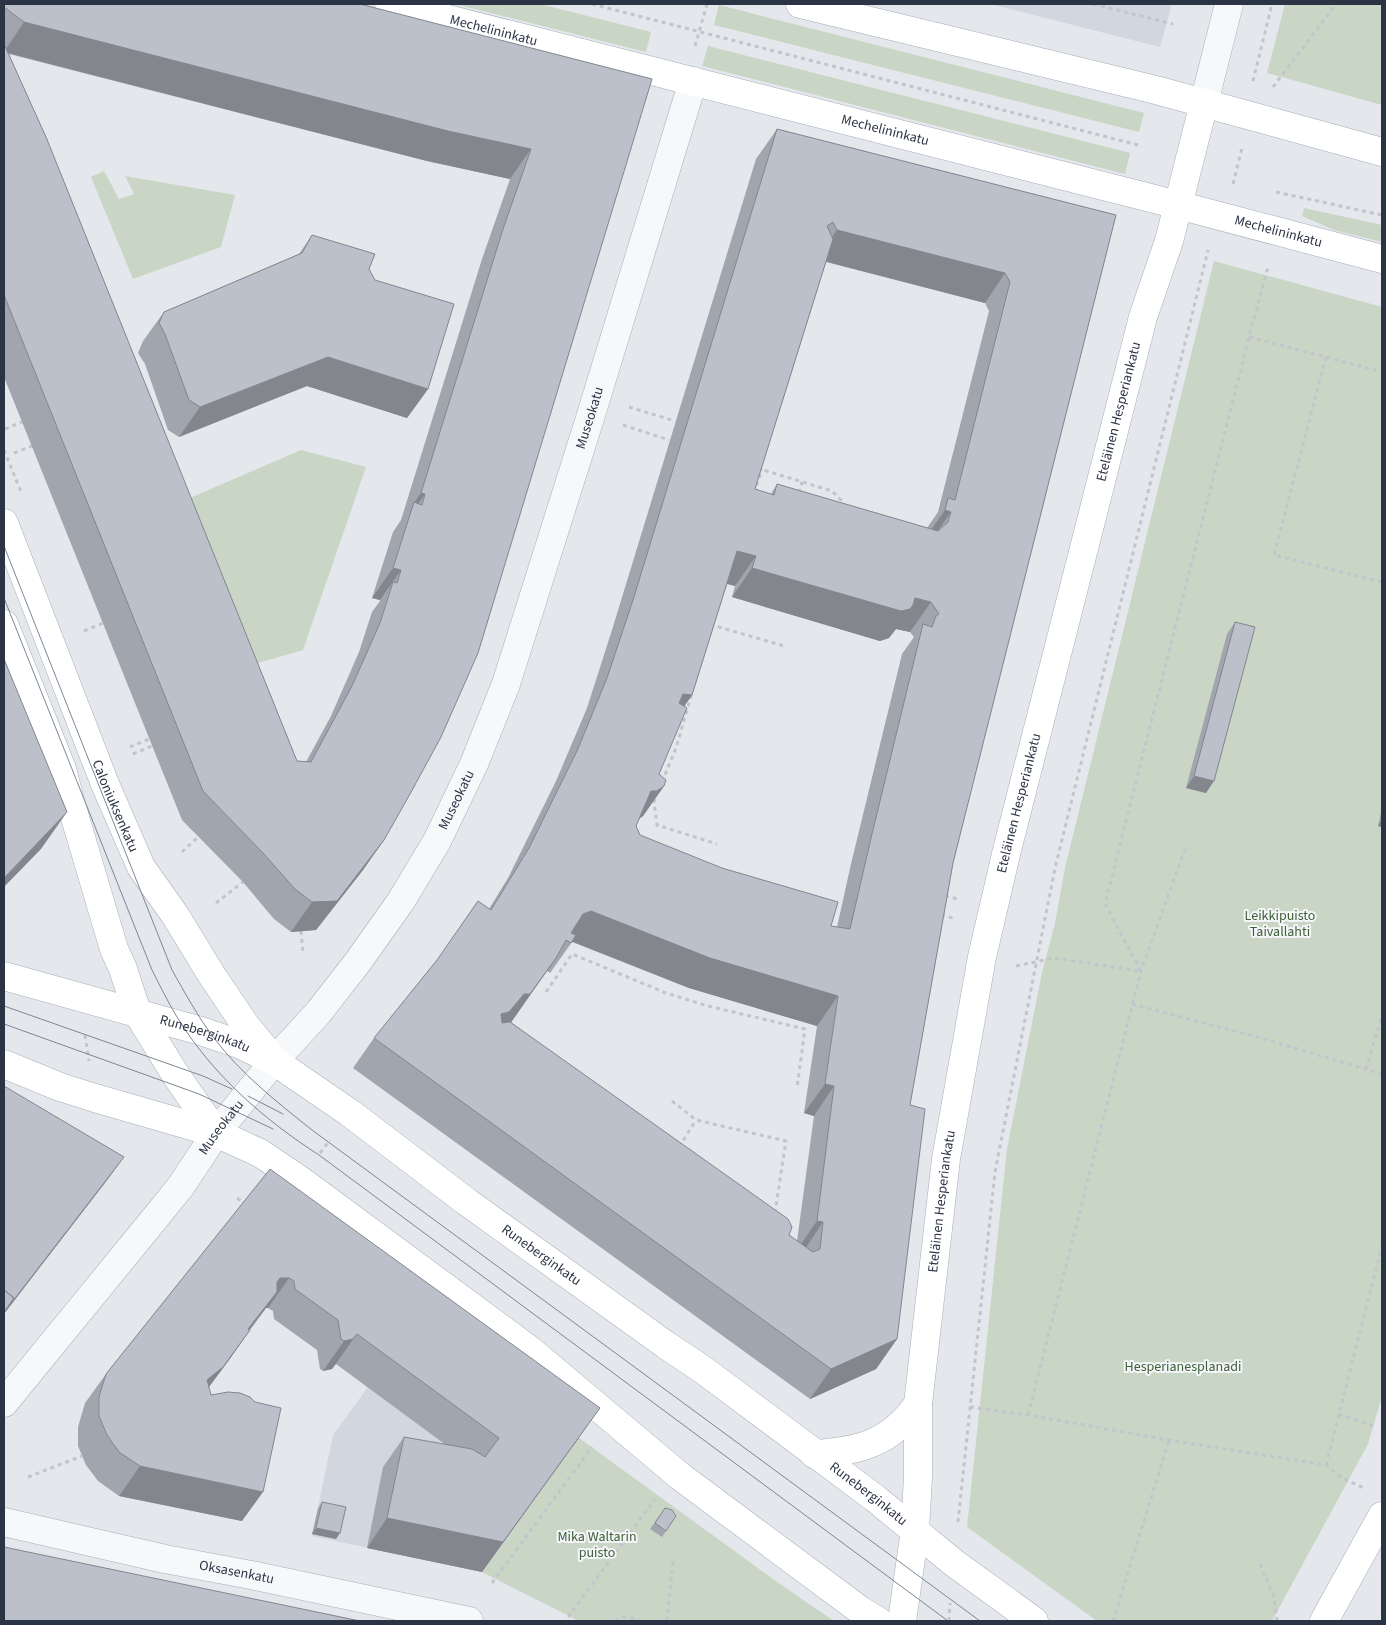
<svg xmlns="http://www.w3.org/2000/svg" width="1386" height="1625" viewBox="0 0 1386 1625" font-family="'Source Sans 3',sans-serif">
  <rect width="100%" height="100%" fill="#e4e7ec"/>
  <!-- built -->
  <path fill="#d2d6de" d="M990 4H1172L1160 47Z
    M417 1320 482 1572 312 1536 333 1435Z"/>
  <!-- green -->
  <path fill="#c9d6c5" d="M455 4H540L651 32 646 52Z
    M1285 4H1382V105L1267 73Z
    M719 5 1144 113 1139 132 714 25Z
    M708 46 1130 153 1125 174 702 66Z
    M104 171 119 199 134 194 125 176 235 195 221 247 133 279 91 177Z
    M1304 208 1382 225V242L1334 230 1302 216Z
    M1214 261 1382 307V1396L1368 1444 1272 1621H1097L967 1527 1007 1149 1042 973 1055 923 1065 868Z
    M301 450 366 467 303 650 228 672 162 510Z
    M579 1438 780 1584 834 1621H579L482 1572Z"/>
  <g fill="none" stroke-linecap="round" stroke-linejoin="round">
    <!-- street casing -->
    <g stroke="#a9aeb7" stroke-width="29">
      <g id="street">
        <path d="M1204 103 1229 4"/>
        <path id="s1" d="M4 1403 160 1212 181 1186 216 1133 274 1061 318 1013 357 963 401 901 437 841 474 764 506 684 591 415 693 81"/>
        <path id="s2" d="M4 1522 165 1559 251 1575 469 1621"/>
      </g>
    </g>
    <!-- secondary casing -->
    <g stroke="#a9aeb7" stroke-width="29">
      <g id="secondary">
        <path id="s3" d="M4 523 105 784 141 867 175 915 211 974 246 1026 269 1054"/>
        <path d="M4 624 62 769 71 804 114 949 123 969 137 1012 175 1074 216 1133"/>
        <path id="s4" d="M4 976 201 1031 239 1044 274 1061 350 1113 467 1202 666 1345 702 1369 876 1499 954 1563 1034 1621"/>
        <path d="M4 1064 60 1087 95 1098 216 1133 260 1153 300 1180 530 1350 681 1477 860 1610 878 1621"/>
        <path d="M814 1454C860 1451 891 1443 918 1404"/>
        <path id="s5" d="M902 1621 915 1530 918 1477V1404L946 1159 982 957 1007 850 1143 317 1169 241 1204 103"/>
        <path d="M1324 1621 1382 1516"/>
      </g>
    </g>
    <!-- primary casing -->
    <g stroke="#a3abb8" stroke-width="29">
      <g id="primary">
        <path id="s6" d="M389 4 1178 205 1382 259"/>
        <path d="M800 4 1156 90 1382 152"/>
      </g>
    </g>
    <!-- path -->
    <path stroke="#c2c5cb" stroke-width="3" stroke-dasharray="4 4" stroke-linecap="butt" d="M592 4 1142 146
      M1093 4 1173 24
      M695 46 707 4
      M1253 81 1272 4
      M1273 87 1336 4
      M1233 184 1242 148
      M1276 192 1382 215
      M1249 337 1382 372
      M1326 357 1274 555 1382 582
      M629 407 675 421
      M623 425 669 440
      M5 429 22 422
      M4 450 21 492
      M14 453 32 446
      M757 468 832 491 842 501 844 507
      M754 493 762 469
      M799 493 802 482
      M712 627V625L784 646
      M84 631 103 623
      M130 747 149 739
      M133 754 152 746
      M662 782 676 748 692 693
      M411 785 418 789
      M655 799 654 802 657 825 717 844
      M389 825 397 828
      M182 852 198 837
      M945 896 958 899
      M216 903 243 882
      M941 915 953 918
      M301 931 303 953
      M1016 966 1054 958 1140 971
      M1141 971 1105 904 1249 337 1268 267
      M546 992 572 954 666 993 708 1006 805 1029 797 1088
      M1132 1004 1261 1038 1382 1074
      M85 1035 89 1061
      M1366 1069 1382 1015
      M672 1101 696 1120 786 1141 775 1212
      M679 1147 696 1120
      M320 1153 330 1140
      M237 1198 245 1204
      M970 1407 1028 1415 1169 1440 1326 1465 1342 1478 1364 1488
      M1339 1414 1376 1427
      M1028 1415 1141 971 1185 849
      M1326 1465 1382 1245
      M28 1477 82 1456
      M958 1522 995 1172 1055 868 1208 250
      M1260 1564 1274 1597 1277 1621
      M492 1583 592 1447
      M568 1617 655 1499
      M615 1621C622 1614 631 1618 640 1621
      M667 1621 673 1560
      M949 1621 950 1603
      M1113 1621 1169 1440"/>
    <!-- street -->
    <use href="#street" stroke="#f7f8fa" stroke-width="28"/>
    <!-- secondary -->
    <use href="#secondary" stroke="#fff" stroke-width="28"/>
    <!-- primary -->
    <use href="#primary" stroke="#fff" stroke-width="28"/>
    <!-- tram -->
    <path stroke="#7d8696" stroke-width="1" d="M4 546 172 970C185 993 198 1017 214 1038 241 1074 277 1102 312 1130L980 1621
      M4 598 152 970C160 986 168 1002 177 1017 212 1074 263 1119 319 1155L948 1621
      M4 1006 203 1076 232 1089
      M4 1024 199 1094 273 1129
      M248 1096 283 1114"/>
  </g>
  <!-- wall -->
  <path fill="#a1a5ae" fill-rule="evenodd" d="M4 4 652 79 384 840 363 870 316 930 291 932 274 919 243 882 182 820 4 377ZM9 54 427 161 510 179 482 259 401 520 393 532 372 598 380 600V601L372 612 359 652 331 716 306 762 297 761Z
    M777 129 1116 215 953 863 910 1105 897 1339 876 1369 810 1399 353 1068 374 1038 434 965 478 901 489 909 508 878 556 781 587 708 612 630 756 159ZM826 262 985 303 989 311 938 512 927 528 777 484 771 494 755 489ZM727 584 735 586 732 597 880 641 889 638 896 629 910 632 914 637 902 654 851 864 837 927 831 926 640 835 636 826 639 819 643 816 664 786 659 774 684 707 692 695ZM572 942 689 988 817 1026 804 1113 814 1116 797 1241 511 1022 547 971 550 973Z
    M312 235 369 269 428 389 407 418 307 386 179 437 168 430 145 364 138 353 143 341 164 312 299 254Z
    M1235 622 1206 793 1186 788 1227 634Z
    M1382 808V827L1378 826Z
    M270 1169 579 1438 482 1572 367 1548 383 1467 404 1437 446 1445 336 1364 332 1369 323 1371 320 1369 317 1350 274 1319 273 1311 268 1308H266L250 1330 229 1360 209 1387 242 1521 119 1496 98 1481 86 1465 78 1446V1427L85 1403 106 1374Z
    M322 1502 336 1539 312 1534 318 1508Z
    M665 1508 676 1516 662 1537 650 1529Z"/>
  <!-- shaded-wall -->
  <path fill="#83868d" d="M24 22 531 149 510 179 427 161 4 52Z
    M837 230 1005 273 985 303 816 259Z
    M328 357 428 389 407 418 307 386 179 437 200 407Z
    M421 493 425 494 409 517 413 504Z
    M945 510 951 512 930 542 924 540Z
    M737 551 756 556 735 586 717 581Z
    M393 568 401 570 380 600 372 598Z
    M752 568 915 598 931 602 910 632 896 629 889 638 880 641 732 597Z
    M683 694 692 695 671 725Z
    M1194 776 1214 781 1206 793 1186 788Z
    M664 786 643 816 636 821 651 791Z
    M67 812 41 849 4 887V878Z
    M1382 819V827L1378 826Z
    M384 840 363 870 316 930 291 932 312 902Z
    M591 911 838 996 817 1026 689 988 571 941 566 940 562 943 583 914Z
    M556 958 510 1024 488 1042 501 1014Z
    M825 1084 834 1086 814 1116 804 1113Z
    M124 1157 108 1179 4 1314V1312Z
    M817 1221 823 1222 803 1252 796 1251Z
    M280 1278H289L268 1308H266L256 1321 227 1359 259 1308Z
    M250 1330 229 1360 202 1396 207 1380Z
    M357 1334 332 1369 323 1371 344 1341Z
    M897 1339 876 1369 810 1399 831 1369Z
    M600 1408 482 1572 367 1548 387 1518Z
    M140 1466 263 1492 242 1521 119 1496Z
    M316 1528 340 1533 336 1539 312 1534Z"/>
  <!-- building -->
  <path fill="#bbc0ca" stroke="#83868d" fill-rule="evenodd" d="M4 4H360L652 79 478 653 441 737 410 794 384 840 337 901 312 902 295 889 263 853 203 791 4 295V44L46 137 297 761 311 762 352 686 380 623 393 582 397 583 401 570 393 568 414 502 422 505 425 494 421 493 503 229 531 149 448 131 24 22 4 7Z
    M777 129 1116 215 953 863 910 1105 925 1109 897 1339 831 1369 374 1038 437 960 478 901 491 910 529 848 577 751 607 678 633 600ZM833 222 837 230 1005 273 1010 282 955 500 948 498 945 510 951 512 948 522 938 531 777 484 774 495 755 489 833 239 827 226ZM737 551 756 556 752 568 901 611 910 609 913 605 915 598 931 602 939 614 936 616 932 627 923 624 872 834 850 929 831 926 838 902 722 868 640 835 636 826 651 791H657L664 786 666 780 659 774 687 708 679 703 683 694 692 695ZM591 911 710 958 838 996 825 1084 834 1086 817 1221 823 1222 820 1249 813 1252 789 1235 792 1227 788 1219 510 1022 502 1023 501 1014 509 1012 524 994H530L556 958 566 940 571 943 576 935 571 933 583 914Z
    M312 235 375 254 369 269 375 280 454 304 428 389 328 357 200 407 189 400 165 334 159 323 164 312 302 253Z
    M1235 622 1255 627 1214 781 1194 776Z
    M4 659 67 812 4 878Z
    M4 1086 124 1157 9 1306 14 1298 4 1290Z
    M270 1169 600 1408 503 1542 387 1518 404 1437 472 1449 485 1457 499 1438 357 1334 353 1339 344 1341 341 1339 338 1320 295 1289 294 1281 289 1278H280L277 1282V1292L248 1329 250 1330 223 1367 207 1380 211 1395 228 1392 240 1393 250 1397 255 1402 281 1408 263 1492 140 1466 119 1452 107 1435 99 1416V1397L106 1374Z
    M4 1290 14 1298 4 1312Z
    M322 1502 346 1507 340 1533 316 1528Z
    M665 1508 672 1510 676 1516 666 1531 655 1523Z
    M4 1547 360 1621H4Z"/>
  <g text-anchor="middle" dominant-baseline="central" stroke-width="4" stroke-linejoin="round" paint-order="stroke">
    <!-- street labels -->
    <g font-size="14" fill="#2b3445" stroke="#f4f6f9">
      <text stroke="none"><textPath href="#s6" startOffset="108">Mechelininkatu</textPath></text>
      <text stroke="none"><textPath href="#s6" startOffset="512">Mechelininkatu</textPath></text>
      <text stroke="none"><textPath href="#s6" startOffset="918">Mechelininkatu</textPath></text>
      <text stroke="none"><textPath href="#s5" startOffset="1232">Eteläinen Hesperiankatu</textPath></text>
      <text stroke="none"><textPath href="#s1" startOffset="1161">Museokatu</textPath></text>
      <text stroke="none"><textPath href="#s1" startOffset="756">Museokatu</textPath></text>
      <text stroke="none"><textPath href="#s5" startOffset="828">Eteläinen Hesperiankatu</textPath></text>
      <text stroke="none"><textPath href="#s3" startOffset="304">Caloniuksenkatu</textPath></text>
      <text stroke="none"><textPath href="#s4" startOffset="209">Runeberginkatu</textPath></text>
      <text stroke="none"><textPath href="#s1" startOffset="351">Museokatu</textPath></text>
      <text stroke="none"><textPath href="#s5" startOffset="422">Eteläinen Hesperiankatu</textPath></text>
      <text stroke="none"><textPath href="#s4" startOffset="614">Runeberginkatu</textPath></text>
      <text stroke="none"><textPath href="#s4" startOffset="1019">Runeberginkatu</textPath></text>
      <text stroke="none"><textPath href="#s2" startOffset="238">Oksasenkatu</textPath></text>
    </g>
    <!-- park labels -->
    <g font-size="14" fill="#3f6138" stroke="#f4f6f9">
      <text x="1280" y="916">Leikkipuisto<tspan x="1280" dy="16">Taivallahti</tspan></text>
      <text x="1183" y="1367">Hesperianesplanadi</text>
      <text x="597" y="1537">Mika Waltarin<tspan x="597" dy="16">puisto</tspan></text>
    </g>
  </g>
  <!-- border -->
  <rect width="1386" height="1625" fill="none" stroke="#2b3445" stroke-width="10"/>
</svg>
